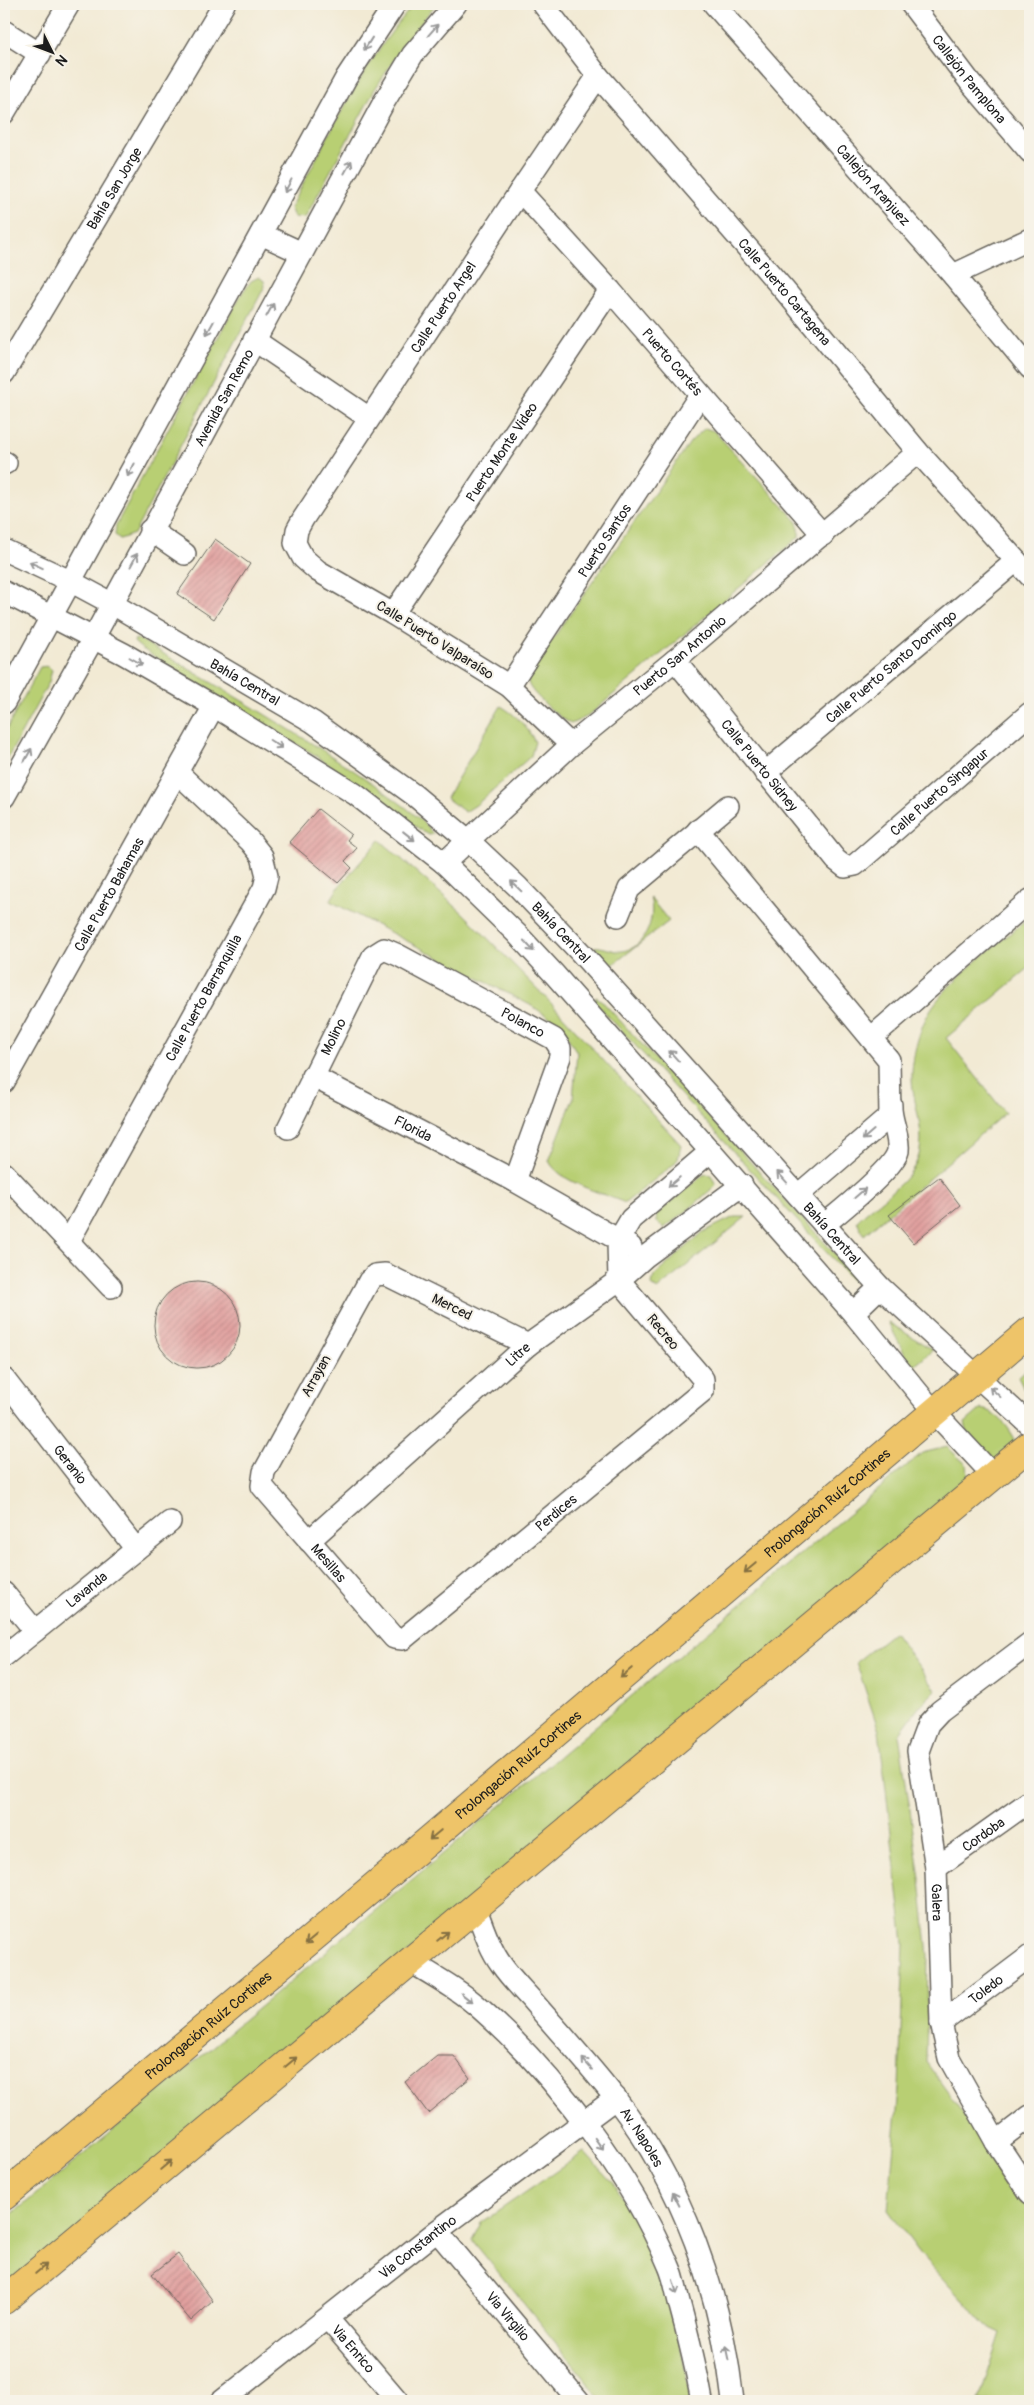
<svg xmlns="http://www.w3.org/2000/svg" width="1034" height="2405" viewBox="0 0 1034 2405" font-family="Pangolin,sans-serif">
  <defs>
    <pattern id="building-hatch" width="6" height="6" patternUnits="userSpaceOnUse" patternTransform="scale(1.25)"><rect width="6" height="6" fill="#e1a09f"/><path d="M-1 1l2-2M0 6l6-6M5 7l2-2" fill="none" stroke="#c08988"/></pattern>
  </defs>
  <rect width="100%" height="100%" fill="#f7f3e8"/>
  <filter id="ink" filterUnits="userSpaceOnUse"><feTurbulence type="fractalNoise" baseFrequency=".02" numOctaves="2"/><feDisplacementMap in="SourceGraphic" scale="10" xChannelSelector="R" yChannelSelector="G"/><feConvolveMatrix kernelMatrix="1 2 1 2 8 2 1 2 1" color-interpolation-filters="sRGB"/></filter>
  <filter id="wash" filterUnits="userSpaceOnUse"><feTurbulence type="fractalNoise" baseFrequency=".0096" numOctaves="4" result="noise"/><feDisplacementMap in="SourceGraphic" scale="20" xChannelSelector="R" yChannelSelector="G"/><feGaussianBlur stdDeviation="1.12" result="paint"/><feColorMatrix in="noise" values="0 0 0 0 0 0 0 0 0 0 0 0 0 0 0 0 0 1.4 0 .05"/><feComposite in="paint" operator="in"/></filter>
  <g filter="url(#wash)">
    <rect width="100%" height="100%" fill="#f2ead4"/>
    <!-- green -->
    <path fill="#b8cf73" stroke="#6a7648" d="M414 4H436L406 42 375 89 305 218 294 217 290 208C328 138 362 64 414 4Z
      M259 277 264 281 265 286 134 534 120 539 115 535 116 525 242 293 251 281Z
      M705 428 714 431 796 520 799 528V537L588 716 571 724C561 719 529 692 528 682 528 678 530 673 531 670L691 441Z
      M135 639 141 640C219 688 300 733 375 785 392 798 421 816 433 834L429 835 425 833 312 753 228 705 141 648 134 642Z
      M48 666 52 670 49 682 4 765V734L40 667Z
      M501 706C517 716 526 725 535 742L531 756 476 805 465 812 446 798Z
      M380 840 464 914 551 1003 681 1145 678 1159 673 1165 625 1203C603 1193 560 1183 549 1161L573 1099 577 1052 559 1024 532 1006 330 901 340 885Z
      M650 898 669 921 611 966 594 947C602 946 609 950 617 951 643 954 657 919 650 898Z
      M1030 917V967L946 1038 1005 1113 864 1235 857 1221C876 1201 911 1184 919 1155 926 1127 911 1101 912 1073 913 1054 919 1031 928 1014 946 981 1001 942 1030 917Z
      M596 997 601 1000 850 1270 855 1276 854 1282 595 1002Z
      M707 1174 711 1175 716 1185 687 1211 664 1228 657 1222 656 1214 703 1175Z
      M734 1217H746L657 1290 652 1285 654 1276 703 1232Z
      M888 1322 933 1350 912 1368Z
      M1030 1366V1401L1018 1377Z
      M981 1409C999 1412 1010 1429 1018 1445L991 1462 967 1431 965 1423Z
      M947 1447 967 1465 969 1484 4 2291V2221L922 1453Z
      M894 1632 936 1690 920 1706 899 1734 920 1879 928 1956 926 2062 1030 2207V2401H979L1001 2333 986 2326 922 2256 888 2210 899 2088 904 1943 879 1731 856 1662Z
      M584 2152C598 2168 616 2184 626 2202 659 2262 682 2334 690 2401H603L472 2240 481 2223Z"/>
    <g id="blocks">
      <!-- building -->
      <path fill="url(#building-hatch)" d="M215 539 250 564 214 619 177 594Z
        M318 809 351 835 347 840 357 848 345 861 352 868 338 883 289 842Z
        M939 1177 960 1205 913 1243 889 1215Z
        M154 1325a43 43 0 1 1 86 0a43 43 0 1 1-86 0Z
        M437 2056H454L470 2078 428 2113 405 2082Z
        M178 2254 213 2301 191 2321 152 2274Z"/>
    </g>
  </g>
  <g filter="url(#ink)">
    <use href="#blocks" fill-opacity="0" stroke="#67645c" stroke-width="1"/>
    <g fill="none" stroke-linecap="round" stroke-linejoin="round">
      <!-- minor casing -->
      <g stroke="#67645c" stroke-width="24">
        <g id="minor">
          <path id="s1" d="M543 4 598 76 785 291 918 452 1030 576"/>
          <path id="s2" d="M714 4 953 275 1030 368"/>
          <path id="s3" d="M911 4 970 82 1030 152"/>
          <path d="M4 31 40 54"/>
          <path d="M4 113 69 4"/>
          <path id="s4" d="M520 191 610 290 823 535"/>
          <path d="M261 234 302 253"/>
          <path d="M953 275 1030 239"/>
          <path d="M254 340 369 418"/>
          <path id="s5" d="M4 373 224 4"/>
          <path d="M4 462 6 463"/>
          <path d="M150 530 185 554"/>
          <path id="s6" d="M4 550 70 581 111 603 313 722 414 795 469 841 518 887 581 953 880 1287 1030 1425"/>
          <path d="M4 592 124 654 214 706 355 794 444 863 517 934 555 975 853 1313 934 1412 994 1476"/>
          <path id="s7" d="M393 614 610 290"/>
          <path id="s8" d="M675 660 836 860 845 867 855 865 1030 713"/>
          <path id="s9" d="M509 686 700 395"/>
          <path d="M4 703 346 78 395 4"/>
          <path id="s10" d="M571 745 509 686 393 614 318 571 303 558 295 543 297 530 303 519 520 191 598 76"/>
          <path id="s11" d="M765 773 1016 561"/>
          <path id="s12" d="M4 797 94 637 384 102 413 54 456 4"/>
          <path d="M698 830 889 1060 890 1116 798 1195"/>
          <path id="s13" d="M444 863 571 745 675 660 918 452"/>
          <path d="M618 916 629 889 728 806"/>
          <path d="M871 1038 1030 900"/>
          <path id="s14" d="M312 1076 515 1181 631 1247"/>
          <path id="s15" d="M4 1082 214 706"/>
          <path id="s16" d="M288 1128 373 956 384 949 398 955 554 1039 560 1048V1057L515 1181"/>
          <path d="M4 1173 111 1287"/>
          <path d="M824 1225C839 1212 894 1169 898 1151 900 1136 890 1120 891 1105"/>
          <path id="s17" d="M69 1241 264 888 267 876 262 856 250 841 178 773"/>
          <path d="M618 1241 631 1219 711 1151"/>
          <path d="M853 1313 880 1287"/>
          <path id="s18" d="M528 1345 385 1274 375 1275 369 1281 264 1472 262 1486 394 1638 403 1639 703 1391V1379L619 1280 618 1241"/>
          <path id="s19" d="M4 1379 136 1549"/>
          <path id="s20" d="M309 1541 528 1345 619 1280 646 1256 742 1185"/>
          <path d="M4 1593 35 1631"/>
          <path id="s21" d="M1030 1643 940 1711 928 1724 918 1751 936 1868 941 2023 949 2058 996 2142 1030 2193"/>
          <path id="s22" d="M4 1656 170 1522"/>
          <path id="s23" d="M936 1868 1030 1801"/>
          <path id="s24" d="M476 1909C483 1927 489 1948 501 1964 509 1976 520 1987 530 1998 559 2032 589 2064 616 2099 683 2186 721 2292 733 2401"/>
          <path d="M411 1962C436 1977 461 1991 483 2011 556 2076 631 2175 669 2266 674 2277 676 2290 679 2302 688 2335 696 2367 702 2401"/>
          <path id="s25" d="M941 2023 1030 1956"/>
          <path d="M996 2142 1030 2116"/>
          <path id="s26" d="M437 2231 579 2401"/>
          <path id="s27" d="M328 2319 398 2401"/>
          <path id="s28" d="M222 2401 437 2231 616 2098"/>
        </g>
      </g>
      <!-- major casing -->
      <g stroke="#67645c" stroke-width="30">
        <g id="major">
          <path id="s29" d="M4 2196 395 1869 1030 1331"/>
          <path d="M4 2300 1030 1445"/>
        </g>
      </g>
      <!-- minor -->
      <use href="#minor" stroke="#fff" stroke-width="21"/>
      <!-- major -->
      <use href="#major" stroke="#eec469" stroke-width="28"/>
    </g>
    <!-- one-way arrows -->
    <defs><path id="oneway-shaft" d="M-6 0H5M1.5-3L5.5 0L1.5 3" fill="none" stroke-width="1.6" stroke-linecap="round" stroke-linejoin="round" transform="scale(1.25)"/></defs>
    <g stroke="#999">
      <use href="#oneway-shaft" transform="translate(433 30) rotate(-49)"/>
      <use href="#oneway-shaft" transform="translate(368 44) rotate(122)"/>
      <use href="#oneway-shaft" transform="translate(348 167) rotate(-61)"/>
      <use href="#oneway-shaft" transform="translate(288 186) rotate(118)"/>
      <use href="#oneway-shaft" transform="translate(270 310) rotate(-61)"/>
      <use href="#oneway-shaft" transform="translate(210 328) rotate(119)"/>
      <use href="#oneway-shaft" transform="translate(131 470) rotate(119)"/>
      <use href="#oneway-shaft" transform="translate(134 560) rotate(-62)"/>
      <use href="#oneway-shaft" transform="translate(36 565) rotate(-155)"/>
      <use href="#oneway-shaft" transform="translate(136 661) rotate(30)"/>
      <use href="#oneway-shaft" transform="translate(276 744) rotate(32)"/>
      <use href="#oneway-shaft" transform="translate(28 755) rotate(-61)"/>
      <use href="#oneway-shaft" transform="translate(409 836) rotate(38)"/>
      <use href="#oneway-shaft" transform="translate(516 886) rotate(-136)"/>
      <use href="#oneway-shaft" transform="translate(529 946) rotate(47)"/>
      <use href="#oneway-shaft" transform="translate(674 1056) rotate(-132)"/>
      <use href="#oneway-shaft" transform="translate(868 1135) rotate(139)"/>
      <use href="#oneway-shaft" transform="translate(782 1177) rotate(-132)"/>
      <use href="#oneway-shaft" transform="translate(674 1182) rotate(140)"/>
      <use href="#oneway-shaft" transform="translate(860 1193) rotate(-41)"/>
      <use href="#oneway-shaft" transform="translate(995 1392) rotate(-137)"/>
      <use href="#oneway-shaft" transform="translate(467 1998) rotate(38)"/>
      <use href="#oneway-shaft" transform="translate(587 2064) rotate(-131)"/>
      <use href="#oneway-shaft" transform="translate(599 2144) rotate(55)"/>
      <use href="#oneway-shaft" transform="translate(676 2199) rotate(-117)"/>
      <use href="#oneway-shaft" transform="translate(675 2287) rotate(74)"/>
      <use href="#oneway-shaft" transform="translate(727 2353) rotate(-102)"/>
    </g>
    <g stroke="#857042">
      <use href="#oneway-shaft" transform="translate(750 1568) rotate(140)"/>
      <use href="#oneway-shaft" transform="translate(626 1673) rotate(140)"/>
      <use href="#oneway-shaft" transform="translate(435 1835) rotate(140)"/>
      <use href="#oneway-shaft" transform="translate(443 1936) rotate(-39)"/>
      <use href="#oneway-shaft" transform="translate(311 1939) rotate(140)"/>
      <use href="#oneway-shaft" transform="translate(291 2062) rotate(-40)"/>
      <use href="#oneway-shaft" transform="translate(166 2165) rotate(-40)"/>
      <use href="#oneway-shaft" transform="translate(41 2269) rotate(-40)"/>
    </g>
  </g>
  <g text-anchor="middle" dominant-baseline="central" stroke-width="4" stroke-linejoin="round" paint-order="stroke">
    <!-- street labels -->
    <g font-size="14" fill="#1c1c1c" stroke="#f7f3e8">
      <text stroke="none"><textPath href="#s3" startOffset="95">Callejón Pamplona</textPath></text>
      <text stroke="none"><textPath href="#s2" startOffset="241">Callejón Aranjuez</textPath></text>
      <text stroke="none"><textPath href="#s5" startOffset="215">Bahía San Jorge</textPath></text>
      <text stroke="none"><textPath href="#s1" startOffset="376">Calle Puerto Cartagena</textPath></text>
      <text stroke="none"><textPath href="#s10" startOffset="625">Calle Puerto Argel</textPath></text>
      <text stroke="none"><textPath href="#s4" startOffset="229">Puerto Cortés</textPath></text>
      <text stroke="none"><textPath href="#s12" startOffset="456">Avenida San Remo</textPath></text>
      <text stroke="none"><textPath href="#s7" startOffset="195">Puerto Monte Video</textPath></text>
      <text stroke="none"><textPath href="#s9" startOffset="174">Puerto Santos</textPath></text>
      <text transform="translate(435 640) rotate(32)">Calle Puerto Valparaíso</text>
      <text stroke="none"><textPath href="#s13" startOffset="314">Puerto San Antonio</textPath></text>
      <text stroke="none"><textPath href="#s11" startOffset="165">Calle Puerto Santo Domingo</textPath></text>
      <text stroke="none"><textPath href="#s6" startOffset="275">Bahía Central</textPath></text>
      <text stroke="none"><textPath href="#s8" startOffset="135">Calle Puerto Sidney</textPath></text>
      <text stroke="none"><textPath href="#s8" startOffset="390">Calle Puerto Singapur</textPath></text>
      <text stroke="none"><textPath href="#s15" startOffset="215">Calle Puerto Bahamas</textPath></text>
      <text stroke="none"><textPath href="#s6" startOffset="680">Bahía Central</textPath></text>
      <text stroke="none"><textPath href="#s17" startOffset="278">Calle Puerto Barranquilla</textPath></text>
      <text stroke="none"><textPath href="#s16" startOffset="362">Polanco</textPath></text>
      <text stroke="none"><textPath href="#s16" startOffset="102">Molino</textPath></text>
      <text stroke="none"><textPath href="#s14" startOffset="114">Florida</textPath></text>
      <text stroke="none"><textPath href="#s6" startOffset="1085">Bahía Central</textPath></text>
      <text transform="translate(452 1307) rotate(26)">Merced</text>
      <text transform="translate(663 1332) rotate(50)">Recreo</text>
      <text stroke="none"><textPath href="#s20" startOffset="280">Litre</textPath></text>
      <text transform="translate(316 1376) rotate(-61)">Arrayan</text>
      <text stroke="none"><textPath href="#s19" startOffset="108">Geranio</textPath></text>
      <text stroke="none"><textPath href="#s29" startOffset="1076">Prolongación Ruíz Cortines</textPath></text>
      <text stroke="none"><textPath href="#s18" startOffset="819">Perdices</textPath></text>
      <text stroke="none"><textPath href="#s18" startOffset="512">Mesillas</textPath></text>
      <text stroke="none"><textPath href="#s22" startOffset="106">Lavanda</textPath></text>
      <text stroke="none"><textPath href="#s29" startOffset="671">Prolongación Ruíz Cortines</textPath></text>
      <text stroke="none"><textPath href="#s23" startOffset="58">Cordoba</textPath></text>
      <text stroke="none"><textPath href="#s21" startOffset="312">Galera</textPath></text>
      <text stroke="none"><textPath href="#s25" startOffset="56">Toledo</textPath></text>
      <text stroke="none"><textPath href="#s29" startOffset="266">Prolongación Ruíz Cortines</textPath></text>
      <text stroke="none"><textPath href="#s24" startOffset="284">Av. Napoles</textPath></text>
      <text stroke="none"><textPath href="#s28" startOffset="249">Via Constantino</textPath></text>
      <text stroke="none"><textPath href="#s26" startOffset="111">Via Virgilio</textPath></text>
      <text stroke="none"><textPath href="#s27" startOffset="39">Via Enrico</textPath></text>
    </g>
  </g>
  <!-- margin -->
  <rect width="1034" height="2405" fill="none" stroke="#f7f3e8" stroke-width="20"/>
  <!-- north arrow -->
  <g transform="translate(52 52) rotate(132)" stroke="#f7f3e8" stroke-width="4" paint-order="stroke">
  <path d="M0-4L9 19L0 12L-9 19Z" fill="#1c1c1c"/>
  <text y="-8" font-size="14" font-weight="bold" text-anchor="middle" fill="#1c1c1c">N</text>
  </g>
</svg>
